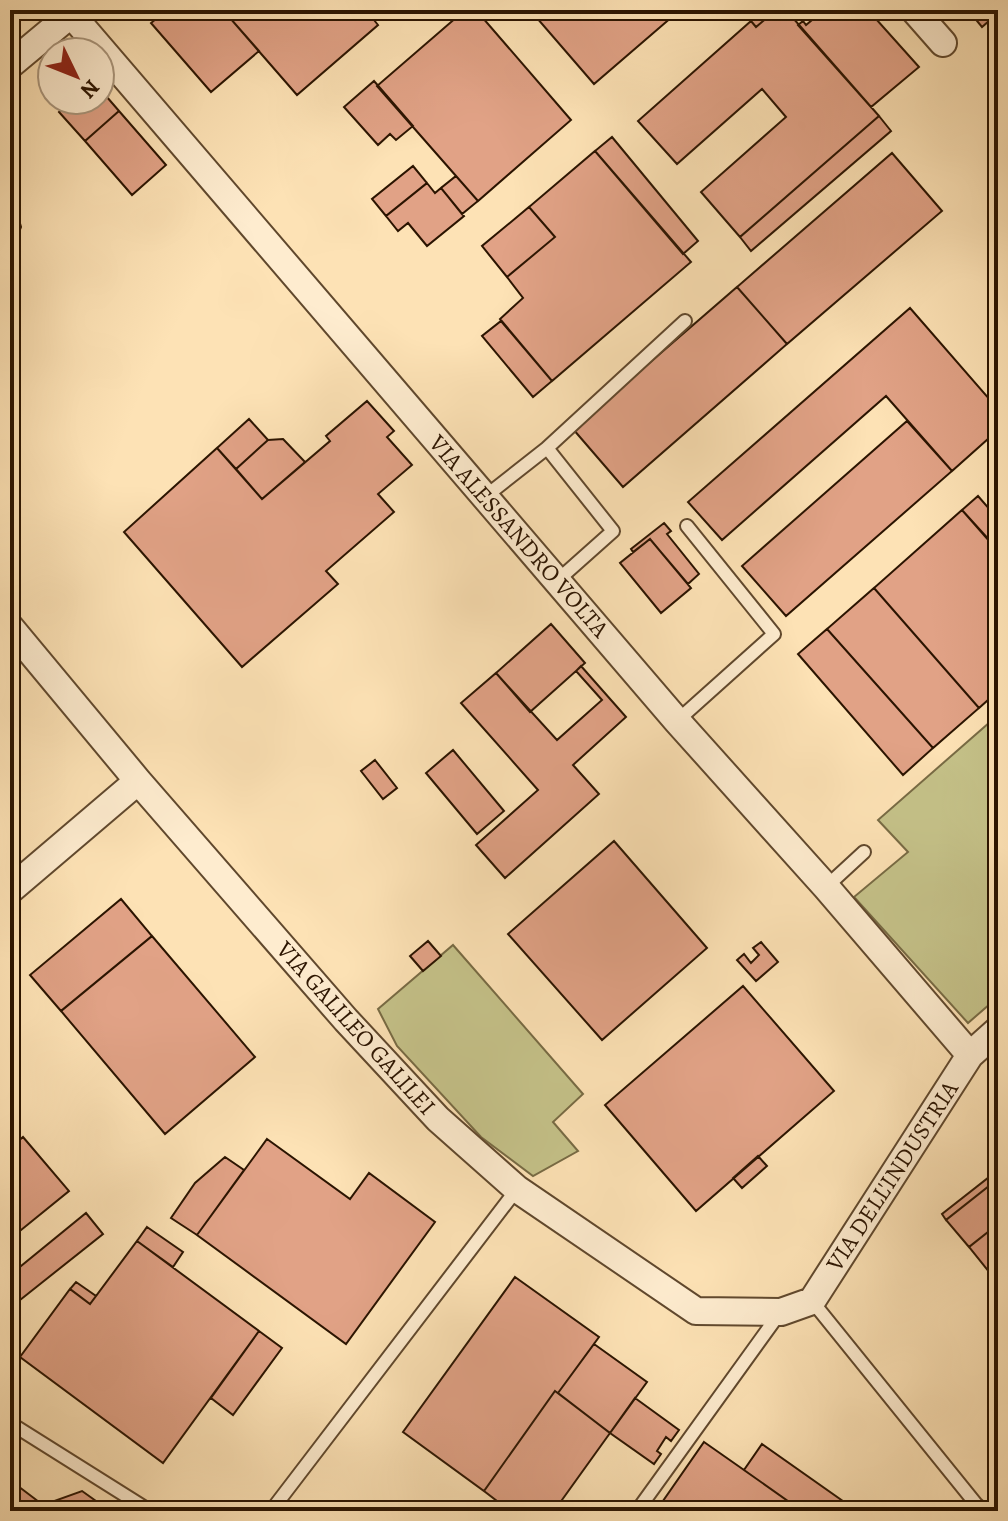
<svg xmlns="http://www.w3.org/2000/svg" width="1008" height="1521" viewBox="0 0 1008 1521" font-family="Alegreya,serif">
  <rect width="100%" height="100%" fill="#fde2b5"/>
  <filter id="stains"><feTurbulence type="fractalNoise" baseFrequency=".0025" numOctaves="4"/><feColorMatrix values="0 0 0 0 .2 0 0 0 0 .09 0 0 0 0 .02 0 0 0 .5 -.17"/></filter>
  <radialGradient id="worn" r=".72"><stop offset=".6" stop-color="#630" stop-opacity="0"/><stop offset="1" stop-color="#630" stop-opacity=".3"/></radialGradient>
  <!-- green -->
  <path fill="#c5c289" stroke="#786b44" stroke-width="2" d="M998 715V997L968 1023 854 897 908 852 878 820Z
    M453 945 583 1094 553 1122 578 1151 533 1176 481 1137 397 1046 378 1009Z"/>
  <!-- building -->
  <path fill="#e1a286" stroke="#2b1400" stroke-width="2" d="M167 10H223L259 51 211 92 151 23Z
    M223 10H366L378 25 297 95Z
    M465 10H476L571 120 478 201 377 86Z
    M530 10H680L594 84Z
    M764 10H776L756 27 751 21Z
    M776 10H786L879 116 740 237 701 192 786 117 762 89 677 164 638 121 751 21 756 27Z
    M824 10H868L919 67 871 107 798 25 803 21 806 25Z
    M968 10H998V13L982 27Z
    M374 81 413 126 396 140 390 134 378 145 344 107Z
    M100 89 119 111 85 141 59 112 72 100H100Z
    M119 111 166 165 132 195 85 141Z
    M879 116 891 131 751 251 740 237Z
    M612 137 698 241 683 254 595 151Z
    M595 151 691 262 552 381 500 319 523 298 507 277 555 237 529 207Z
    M892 153 942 211 787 344 737 287Z
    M413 166 427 183 386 216 372 199Z
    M456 176 478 201 462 214 441 188Z
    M427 183 435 193 441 188 464 216 427 246 408 223 398 231 386 216Z
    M529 207 555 237 507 277 482 246Z
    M10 214 19 220 21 227 18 235 10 239Z
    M737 287 787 344 623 487 573 429Z
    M910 308 998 409V430L952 471 886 396 722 540 688 502Z
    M501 321 552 381 533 397 482 336Z
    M367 401 394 431 387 437 412 465 378 494 394 512 326 571 338 584 242 667 124 532 217 448 262 499 330 441 326 436Z
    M249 419 268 440 236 469 217 448Z
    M907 421 952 471 786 616 742 566Z
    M283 439 305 462 262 499 236 469 268 440Z
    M978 496 998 519V536L991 542 962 510Z
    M962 510 998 551V691L979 708 874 588Z
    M664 523 671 531 667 534 699 574 688 584 650 539 633 552 631 549Z
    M650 539 691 588 661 613 620 563Z
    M874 588 979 708 933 748 827 629Z
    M551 624 585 663 530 712 496 673Z
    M827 629 933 748 903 775 798 654Z
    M581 666 626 717 573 765 599 794 505 878 476 845 538 790 461 703 496 673 557 740 602 700 576 671Z
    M453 750 504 811 477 834 426 773Z
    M375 760 397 788 383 799 361 771Z
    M614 841 707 948 602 1040 508 934Z
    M121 899 152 936 61 1011 30 975Z
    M152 936 255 1057 165 1134 61 1011Z
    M428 941 441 956 423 971 410 956Z
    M761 942 778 962 756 981 737 960 744 954 751 963 759 955 753 948Z
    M743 986 834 1091 696 1211 605 1105Z
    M23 1137 69 1191 10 1239V1148Z
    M267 1139 350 1199 369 1173 435 1222 346 1344 197 1235Z
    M758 1156 767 1166 742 1188 733 1178Z
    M225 1157 244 1170 197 1235 171 1218 195 1183Z
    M993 1174 998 1180V1198L989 1186 946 1220 942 1214Z
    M989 1186 998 1198V1224L969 1247 946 1220Z
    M86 1213 103 1234 10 1308V1275Z
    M998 1224V1283L969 1247Z
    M147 1227 183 1252 173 1267 137 1241Z
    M137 1241 259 1331 163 1463 20 1357 70 1289 90 1304Z
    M515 1277 599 1337 558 1393 555 1391 484 1491 403 1432Z
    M76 1282 96 1296 90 1304 70 1289Z
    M259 1331 282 1348 233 1415 211 1398Z
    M594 1344 647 1382 610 1433 558 1393Z
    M555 1391 610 1433 554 1511H510L484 1491Z
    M635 1398 679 1430 671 1441 666 1437 657 1451 661 1454 654 1464 610 1433Z
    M704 1442 744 1470 802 1511H656Z
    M762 1444 857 1511H802L744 1470Z
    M10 1480 43 1505 51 1511H10Z
    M82 1491 110 1511H51L43 1505Z"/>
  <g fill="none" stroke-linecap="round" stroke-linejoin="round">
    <!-- service casing -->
    <g stroke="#60482d" stroke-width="16">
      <path id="service" d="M486 496 547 448
        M558 580 613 531 547 448 685 321
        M677 721 774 634 687 526
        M826 887 864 852
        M812 1301 976 1504 984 1511
        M10 1423 150 1511
        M271 1511 517 1189
        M637 1511 779 1314"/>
    </g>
    <!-- minor casing -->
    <g stroke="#60482d" stroke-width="30">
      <path id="minor" d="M914 10 943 43
        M71 14 677 721 826 887 970 1055
        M10 65 76 10
        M10 627 138 781 346 1020 438 1119 517 1189 696 1311 781 1312 812 1301 970 1055 998 1030
        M10 890 138 781"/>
    </g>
    <!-- service -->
    <use href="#service" stroke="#feeccf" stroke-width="12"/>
    <!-- minor -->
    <use href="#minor" stroke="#feeccf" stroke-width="26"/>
  </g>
  <g text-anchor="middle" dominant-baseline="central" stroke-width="6" stroke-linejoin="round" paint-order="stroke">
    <!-- street labels -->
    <g font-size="24" fill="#2b1400" stroke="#feeccf">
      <text transform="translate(519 536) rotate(49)">VIA ALESSANDRO VOLTA</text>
      <text transform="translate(356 1028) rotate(48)">VIA GALILEO GALILEI</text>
      <text transform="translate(892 1176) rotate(-57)">VIA DELL'INDUSTRIA</text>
    </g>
  </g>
  <!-- margin -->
  <rect width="1008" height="1521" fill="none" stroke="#fde2b5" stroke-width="40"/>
  <rect x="12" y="12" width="984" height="1497" fill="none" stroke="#2b1400" stroke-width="4"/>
  <rect x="20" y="20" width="968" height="1481" fill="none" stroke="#2b1400" stroke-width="2"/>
  <!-- north arrow -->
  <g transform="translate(76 76) rotate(133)"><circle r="38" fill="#feeccf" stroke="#aa967c" stroke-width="2"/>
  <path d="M0-6L14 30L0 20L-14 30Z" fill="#8f2418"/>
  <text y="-12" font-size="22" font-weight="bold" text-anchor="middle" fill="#2b1400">N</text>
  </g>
  <rect width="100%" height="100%" filter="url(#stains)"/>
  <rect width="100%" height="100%" fill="url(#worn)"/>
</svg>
